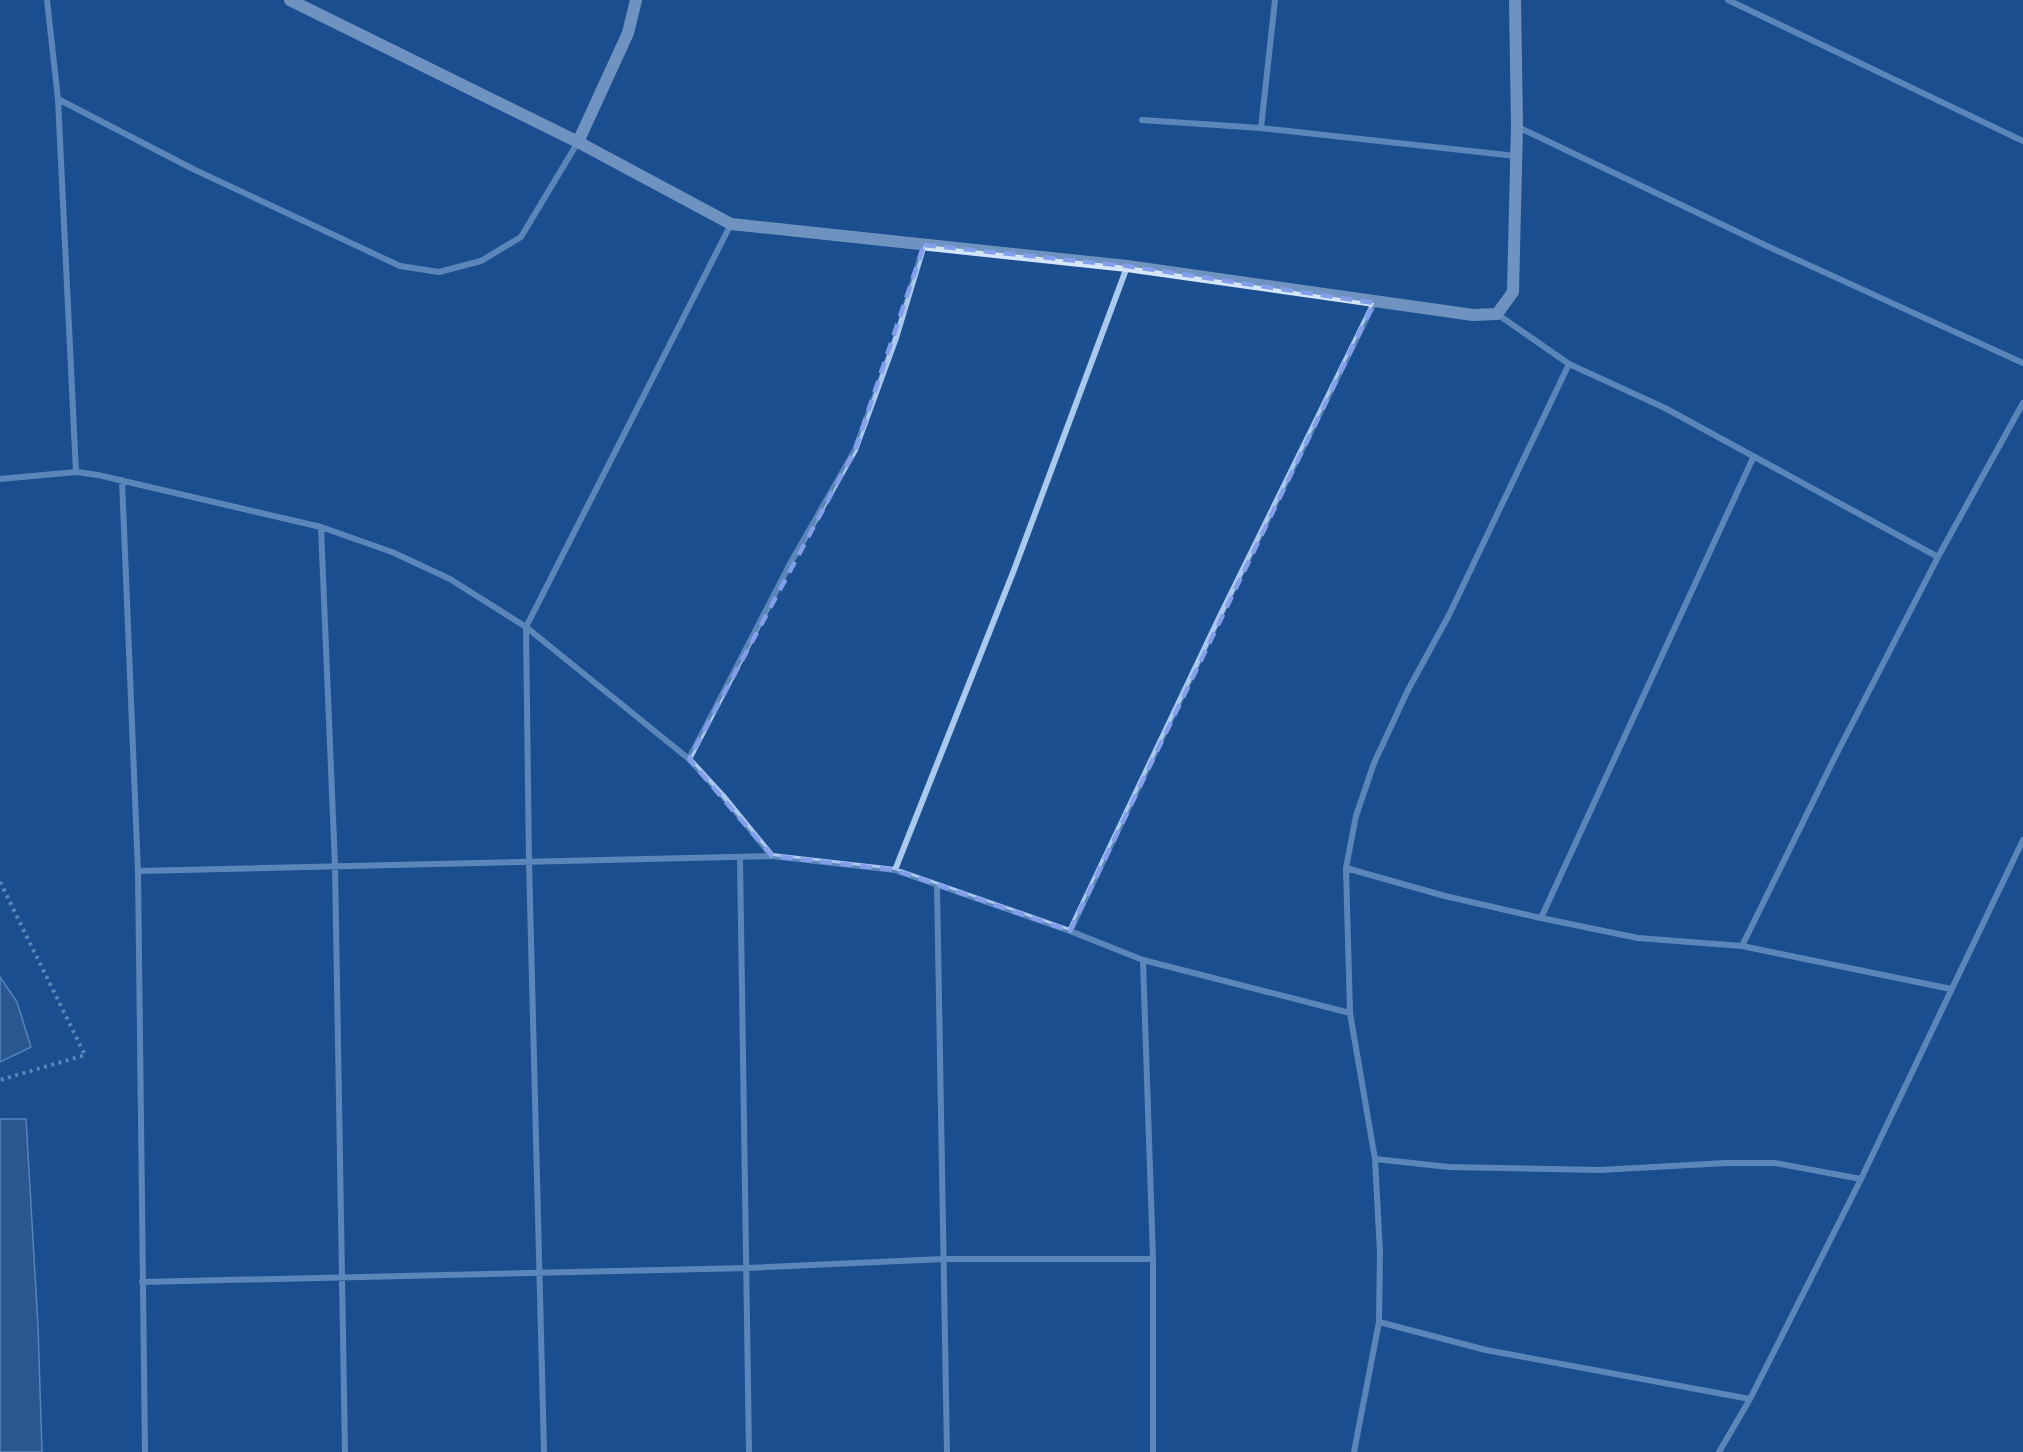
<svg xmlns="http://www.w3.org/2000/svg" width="2023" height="1452" viewBox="0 0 2023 1452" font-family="'DejaVu Sans',sans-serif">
  <rect width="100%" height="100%" fill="#1b4f8f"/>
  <!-- water -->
  <path fill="#3c6290" stroke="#9cc4f0" stroke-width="1.5" d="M0 977 17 1002 31 1047 0 1062Z
    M0 1119H26L38 1326 42 1452H0Z"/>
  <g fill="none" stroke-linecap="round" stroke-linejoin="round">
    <!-- path -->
    <path stroke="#a9c9ee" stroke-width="4" stroke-dasharray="3 4.5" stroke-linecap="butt" d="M0 882 85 1055 0 1080"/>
    <!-- street -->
    <path stroke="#a9c9ee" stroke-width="6" d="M47 0 58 99 76 472
      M1728 0 2023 141
      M58 99 193 169 400 266 439 272 481 261 521 237 578 142
      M1142 120 1261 128 1516 156
      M1518 127 1767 246 2023 363
      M1261 128 1275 0
      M1497 314 1569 364 1665 408 1938 557
      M0 479 76 472 98 475 321 527 392 552 450 579 526 627 689 759 723 796 772 856
      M122 480 138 871 145 1452
      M321 527 335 866 345 1452
      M689 759 791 562 855 450 896 338 924 245
      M740 858 749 1452
      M1346 868 1445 896 1541 918 1638 938 1742 946 1951 989
      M895 870 1014 570 1127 267
      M138 871 772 856 895 870 1070 931 1143 960 1350 1013
      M937 886 947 1452
      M1541 918 1753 458
      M1070 931 1221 614 1374 303
      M1742 946 1835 757 1938 557 2023 403
      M1143 960 1153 1259V1452
      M1375 1159 1449 1167 1600 1170 1726 1163H1775L1861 1179
      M142 1282 747 1268 943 1259H1153
      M1379 1322 1486 1350 1750 1399
      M544 1452 529 862 526 627 731 224
      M1354 1452 1379 1322 1380 1252 1375 1159 1350 1013 1346 868 1356 816 1374 763 1408 690 1449 615 1569 364
      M1719 1452 1750 1399 1861 1179 2023 840"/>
    <!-- secondary -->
    <path stroke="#d6e6fa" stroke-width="12" d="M290 0 578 142 731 224 1127 266 1473 315 1497 314 1513 292 1517 126 1515 0
      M578 142 628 33 636 0"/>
  </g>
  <!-- marked area -->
  <path d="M0 0H2023V1452H0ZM924 245 1127 266 1374 303 1070 931 895 870 772 856 689 759 855 450Z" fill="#1b4f8f" fill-opacity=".55" fill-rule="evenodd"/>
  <path fill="none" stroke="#839eea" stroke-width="4.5" stroke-dasharray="12 8" stroke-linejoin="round" d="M924 245 1127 266 1374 303 1070 931 895 870 772 856 689 759 855 450Z"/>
</svg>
